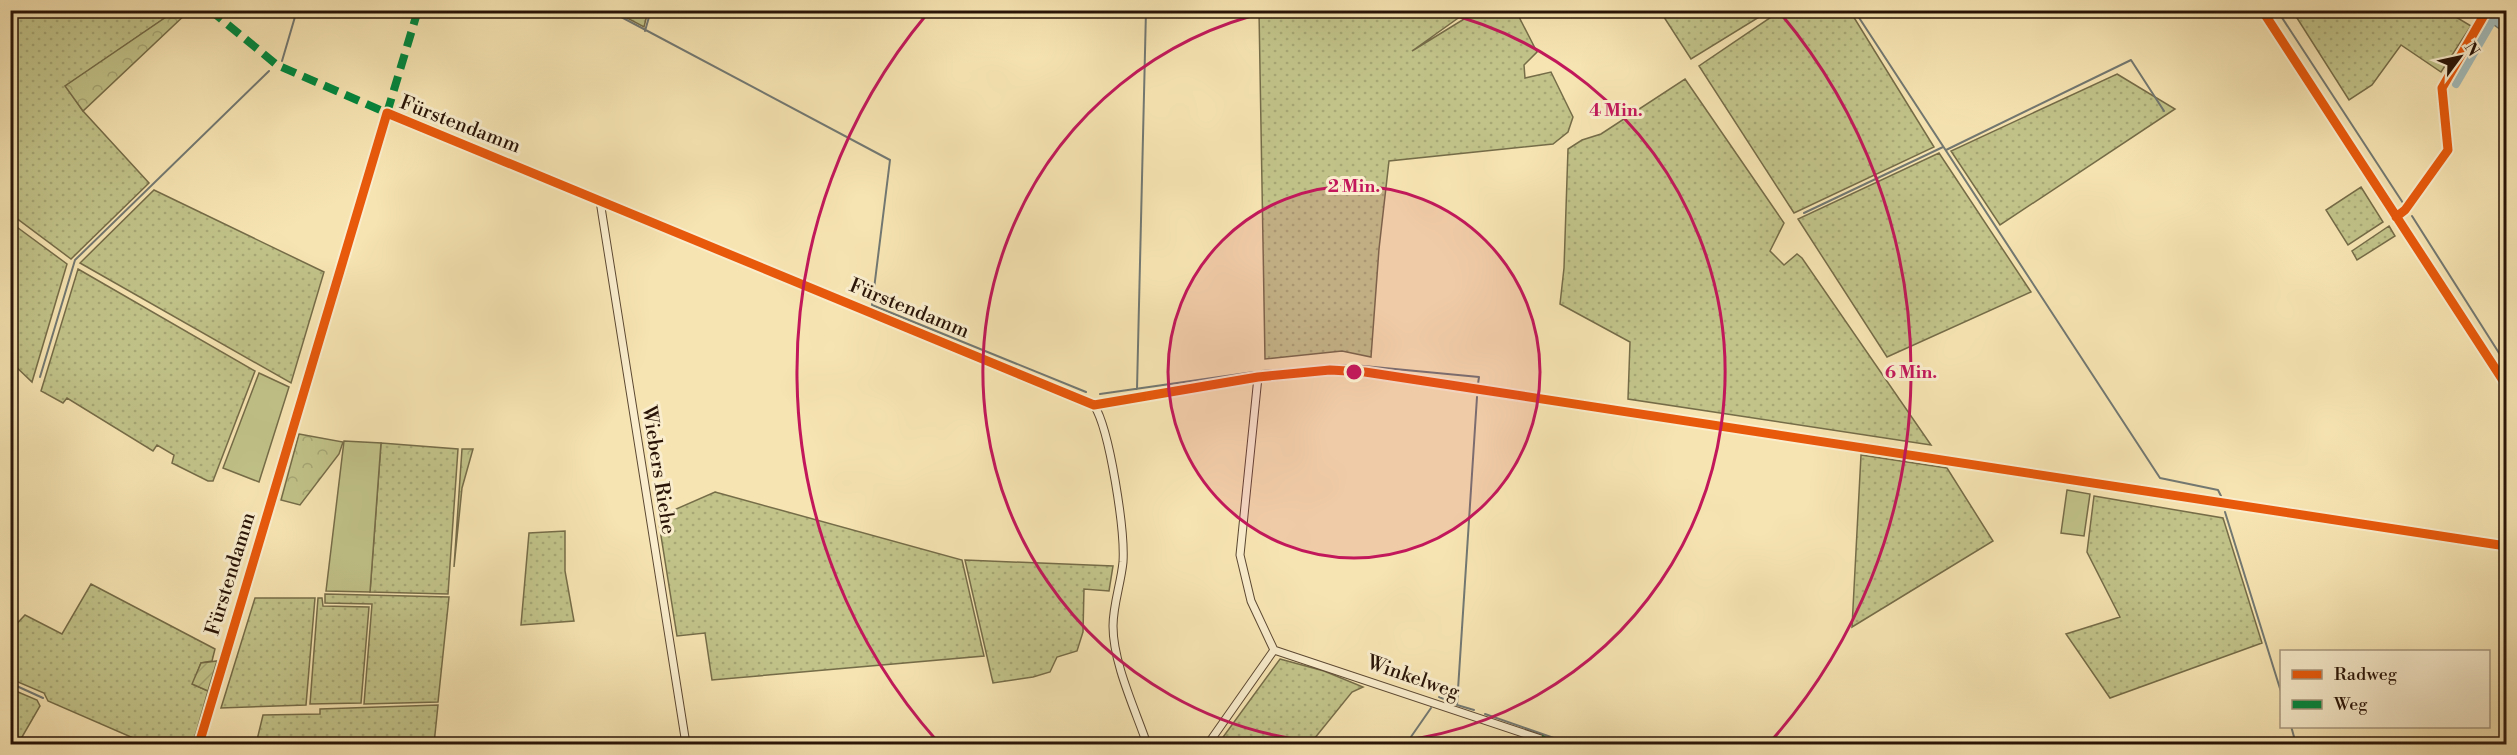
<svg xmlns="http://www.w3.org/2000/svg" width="2517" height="755" viewBox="0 0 2517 755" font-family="'Libre Bodoni',serif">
  <defs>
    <pattern id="grass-dots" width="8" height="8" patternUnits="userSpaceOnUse" patternTransform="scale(1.5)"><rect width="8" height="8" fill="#c1c389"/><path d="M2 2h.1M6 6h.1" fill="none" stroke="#a6a775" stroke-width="1.8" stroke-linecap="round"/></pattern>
    <pattern id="forest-crowns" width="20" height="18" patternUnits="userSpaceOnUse" patternTransform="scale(1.5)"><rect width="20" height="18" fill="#c1c389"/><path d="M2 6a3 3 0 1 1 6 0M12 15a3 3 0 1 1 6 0" fill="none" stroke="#a6a775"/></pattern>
    <pattern id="garden-furrows" width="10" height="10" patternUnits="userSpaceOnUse" patternTransform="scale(1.5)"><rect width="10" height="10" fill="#c1c389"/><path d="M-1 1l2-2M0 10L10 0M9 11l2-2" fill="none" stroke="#a6a775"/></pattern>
  </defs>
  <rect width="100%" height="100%" fill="#f6e4b2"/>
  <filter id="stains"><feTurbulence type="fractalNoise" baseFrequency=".00333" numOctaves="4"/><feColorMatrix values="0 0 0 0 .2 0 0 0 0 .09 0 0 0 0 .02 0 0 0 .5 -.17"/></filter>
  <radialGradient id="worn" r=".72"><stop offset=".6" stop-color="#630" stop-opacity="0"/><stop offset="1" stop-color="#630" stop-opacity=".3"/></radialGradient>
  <!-- grass -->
  <path fill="url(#grass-dots)" stroke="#756c48" stroke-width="1.5" d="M10 11H175L66 86 83 111 149 183 71 259 11 214Z
    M614 11H648L644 27Z
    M1259 11H1468L1412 51 1477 11H1516L1537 52 1524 65 1525 78 1551 72 1573 117 1568 132 1553 144 1389 161 1379 249 1371 357 1342 351 1265 359Z
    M1660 11H1769L1691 59Z
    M1780 11H1850L1934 147 1794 213 1699 66Z
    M2446 11 2471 26 2441 72 2401 45 2372 85 2349 100 2297 18 2310 11Z
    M2117 74 2175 109 2000 225 1951 151Z
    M1685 79 1784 223 1770 251 1784 265 1797 254 1802 258 1931 445 1628 399 1630 342 1560 304 1564 268 1568 149 1582 140 1601 134Z
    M1939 153 2031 292 1887 357 1798 219Z
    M2361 187 2383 222 2348 245 2326 210Z
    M154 190 324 272 291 383 80 263Z
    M10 222 67 264 32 382 11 362Z
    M2389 226 2395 236 2357 260 2352 251Z
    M78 269 255 371 213 481H208L172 463 174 455 157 445 153 451 67 398 63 403 41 391Z
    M381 443 458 449 448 594 370 592Z
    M1861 455 1947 468 1993 541 1852 627Z
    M715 492 962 560 984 656 712 680 705 633 677 636 658 517Z
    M2094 496 2223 518 2262 643 2110 698 2066 634 2120 617 2087 552Z
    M565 531V571L574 621 521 625 529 533Z
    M965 560 1113 566 1109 591 1084 589 1083 632 1077 651 1057 657 1050 672 1033 677 993 683Z
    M91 584 215 649 212 661 201 663 193 684 208 691 193 744H147L48 701 44 693 11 679 10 631 25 615 62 634Z
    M325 594 449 597 438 702 364 704 372 604 325 603Z
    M255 598H315L306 705 221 708Z
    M318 598H322L323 606 369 607 361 703 310 704Z
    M1280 659 1324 671 1363 687 1352 692 1310 744H1218Z
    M11 689 37 700 40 706 18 744H11Z
    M438 705 434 744H256L263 715 320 714V709Z"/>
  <!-- forest -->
  <path fill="url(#forest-crowns)" stroke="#756c48" stroke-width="1.5" d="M175 11H189L83 111 65 86Z
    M299 434 343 442 339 454 300 505 281 500Z
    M462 449H473L462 488 454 567Z"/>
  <!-- park -->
  <path fill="#c1c389" stroke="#756c48" stroke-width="1.5" d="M259 373 289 387 259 482 223 468Z
    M344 441 381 443 370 592 326 591Z
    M2067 490 2090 494 2084 536 2061 533Z"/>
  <!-- garden -->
  <path fill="url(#garden-furrows)" stroke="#756c48" stroke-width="1.5" d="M217 661 208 691 192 684 201 663Z"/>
  <!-- water -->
  <path fill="#a3bbb9" stroke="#727872" stroke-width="1.5" d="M2492 11H2506V20L2501 30 2487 20Z"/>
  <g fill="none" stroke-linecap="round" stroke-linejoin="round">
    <!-- stream -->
    <path stroke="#727872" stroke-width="2" d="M608 10 890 160 872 305 1086 392
      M1854 10 2160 478 2218 490 2221 496
      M2277 10 2403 203
      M645 31 651 10
      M282 61 297 10
      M1946 150 2131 60 2164 111
      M1804 213 1943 147
      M2412 216 2506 364
      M1262 371 1353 365 1479 377 1478 384
      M40 377 75 260 269 71
      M1137 389 1146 10
      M1100 394 1254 372
      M2225 512 2282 695
      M10 683 43 698
      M1439 697 1444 699
      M1474 710 1457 705 1477 397
      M1485 714 1571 744
      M2291 726 2296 744
      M1406 744 1431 708"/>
    <!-- canal -->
    <path stroke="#a3bbb9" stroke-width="8" d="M2456 84 2499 10"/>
    <!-- minor casing -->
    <g stroke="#5c4832" stroke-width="9">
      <path id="minor" d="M2262 10 2506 385
        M600 201 686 744
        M2396 217 2405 210 2448 150 2442 88 2487 10
        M1274 650 1541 739
        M199 744 387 113 1094 405C1110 430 1125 531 1123 562 1121 583 1113 605 1113 626 1113 663 1135 709 1147 744
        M1208 744 1274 650 1251 601 1240 555 1258 377"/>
    </g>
    <!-- minor -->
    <use href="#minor" stroke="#f9edcd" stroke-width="7"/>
    <!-- quiet -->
    <path stroke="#00873e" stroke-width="8" stroke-dasharray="15 8" stroke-linecap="butt" d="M210 10 277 65 387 113 418 10
      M1541 739 1556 744"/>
    <!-- cycleway casing -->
    <g stroke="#f9edcd" stroke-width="13">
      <path id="cycleway" d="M2262 10 2506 385
        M2396 217 2405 210 2448 150 2442 88 2487 10
        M199 744 387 113 1094 405 1258 377 1330 370 1365 372 2506 546"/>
    </g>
    <!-- cycleway -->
    <use href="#cycleway" stroke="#e8590c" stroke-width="9"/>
  </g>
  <!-- distance rings -->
  <circle cx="1354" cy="372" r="186" fill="#c2185b" fill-opacity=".12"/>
  <g fill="none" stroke="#c2185b" stroke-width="3">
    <circle cx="1354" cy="372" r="186"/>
    <path d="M1437 11A371 371 0 1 1 1271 11"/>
    <path d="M937 741A557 557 0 0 1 927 14M1781 14A557 557 0 0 1 1771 741"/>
  </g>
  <g text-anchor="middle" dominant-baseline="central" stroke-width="6" stroke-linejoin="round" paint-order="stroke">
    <!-- street labels -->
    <g font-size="20" fill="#291407" stroke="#f9edcd">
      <text transform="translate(460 125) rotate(21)">Fürstendamm</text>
      <text transform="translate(909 309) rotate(22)">Fürstendamm</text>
      <text transform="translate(658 470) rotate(81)">Wiebers Riehe</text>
      <text transform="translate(231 574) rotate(-73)">Fürstendamm</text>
      <text transform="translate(1413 678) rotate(19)">Winkelweg</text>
    </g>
  </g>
  <circle cx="1354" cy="372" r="9" fill="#c2185b" stroke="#f9edcd" stroke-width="3"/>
  <g font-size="18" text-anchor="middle" font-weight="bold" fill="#c2185b" stroke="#f9edcd" stroke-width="6" stroke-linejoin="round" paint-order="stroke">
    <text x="1616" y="116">4 Min.</text>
    <text x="1354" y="192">2 Min.</text>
    <text x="1911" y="378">6 Min.</text>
  </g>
  <!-- margin -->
  <rect width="2517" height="755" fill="none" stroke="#f6e4b2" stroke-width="36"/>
  <rect x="12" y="12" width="2493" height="731" fill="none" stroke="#291407" stroke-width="3"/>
  <rect x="18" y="18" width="2481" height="719" fill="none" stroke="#291407" stroke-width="1.5"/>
  <!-- legend -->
  <rect x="2280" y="650" width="210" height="78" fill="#f9edcd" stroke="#a6967e" stroke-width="1.5"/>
  <rect x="2292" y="670" width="30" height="9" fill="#e8590c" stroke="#a6967e" stroke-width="1.5"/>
  <text x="2334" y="680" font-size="18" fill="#291407">Radweg</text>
  <rect x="2292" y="700" width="30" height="9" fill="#00873e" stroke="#a6967e" stroke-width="1.5"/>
  <text x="2334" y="710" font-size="18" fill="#291407">Weg</text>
  <!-- north arrow -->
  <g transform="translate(2460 57) rotate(57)" stroke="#f9edcd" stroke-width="4.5" paint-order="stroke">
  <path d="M0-4.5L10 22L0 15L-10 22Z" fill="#291407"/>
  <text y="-9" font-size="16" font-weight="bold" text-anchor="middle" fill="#291407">N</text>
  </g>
  <rect width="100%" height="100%" filter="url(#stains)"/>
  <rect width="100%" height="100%" fill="url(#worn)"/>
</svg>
